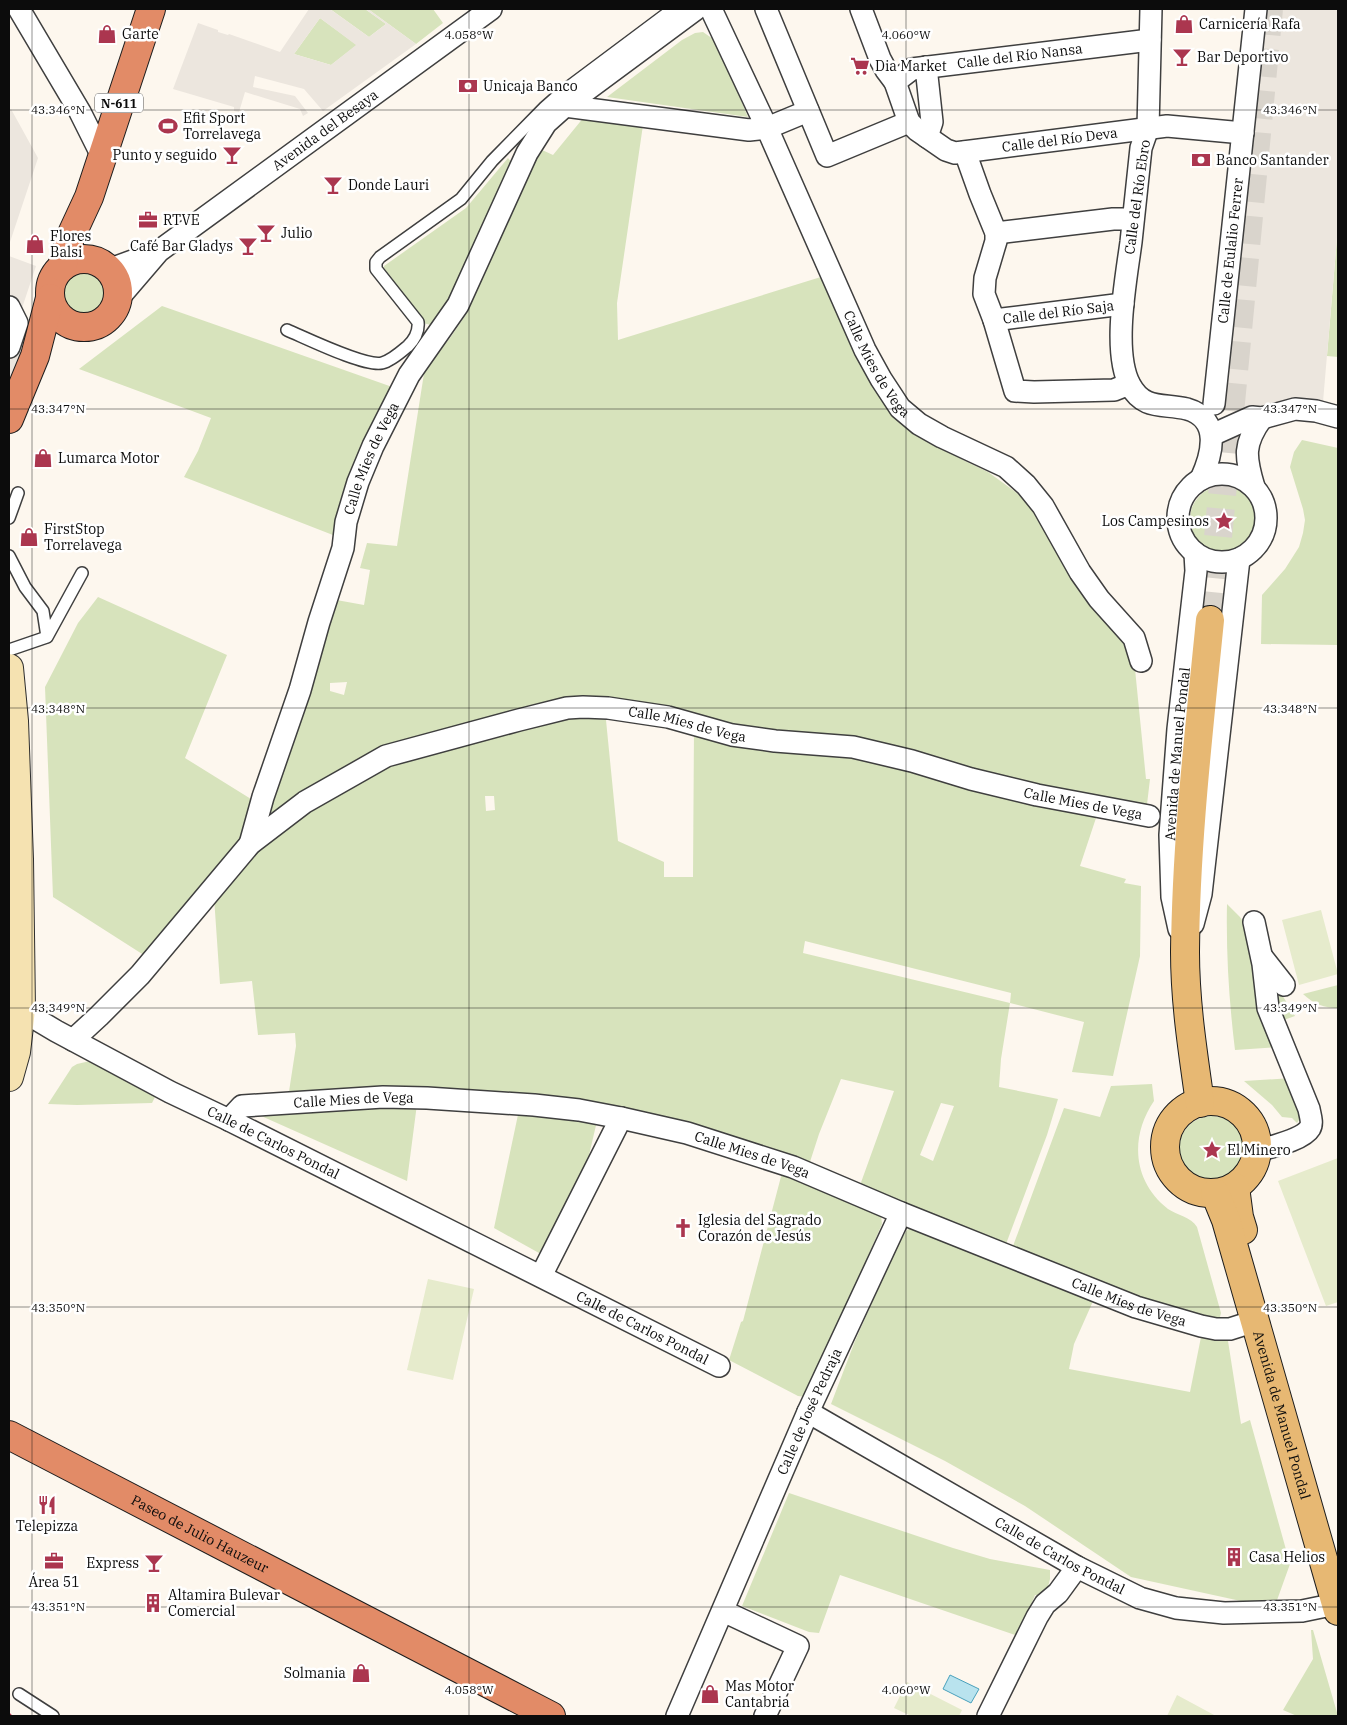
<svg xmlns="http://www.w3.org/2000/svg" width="1347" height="1725" viewBox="0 0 1347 1725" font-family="'IBM Plex Serif',serif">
  <rect width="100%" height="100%" fill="#fdf7ee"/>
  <!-- green -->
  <path fill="#d7e3bc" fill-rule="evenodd" d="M330 9H365L386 24 369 37Z
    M368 9H433L443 23 416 44Z
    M320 18 357 45 331 65 294 54Z
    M703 32 716 41 748 117 607 97 682 40 695 33Z
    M584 117 643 125 617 303 618 340 824 276 936 445 965 461 988 472 1017 493 1042 518 1120 629 1134 659 1146 779H1150L1146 813 693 719 516 712 275 814 271 812 269 807 331 599 364 605 370 570 360 568 367 543 397 546 425 367 450 338 467 313 527 173 540 149 553 155ZM347 682 344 695 330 691V683Z
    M508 158 515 167 453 297 435 326 423 323 384 268V266L466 208Z
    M1338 226V357L1327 356Z
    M62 293a23 23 0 1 1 46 0a23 23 0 1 1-46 0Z
    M162 306 398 389 338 537 184 477 198 451 211 418 79 369Z
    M1302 440 1338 448V645L1261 644 1262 595 1285 569 1299 547 1303 533 1305 520 1303 509 1290 467 1294 452Z
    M1190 519a33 33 0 1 1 66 0a33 33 0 1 1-66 0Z
    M98 597 227 655 185 758 251 799 253 805 244 840 150 959 53 897 45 687 78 623Z
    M605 710 618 841 664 862V877H693L694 729 849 752 1099 809 1080 866 1126 879 1124 883 1141 886 1140 956 1113 1076 1072 1072 1084 1022 1010 1003 1001 1059 999 1087 1058 1099 1047 1135 1006 1244 859 1188 894 1091 841 1079 819 1134 808 1168 660 1120 288 1098 296 1046 295 1033 258 1035 252 981 220 984 214 897 239 868 301 811 412 754ZM485 796H494L495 810 486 811ZM805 941 1011 993 1010 1003 803 953ZM941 1103 954 1106 933 1161 920 1155Z
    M1227 904 1240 917 1248 930 1279 1047 1235 1050C1229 1001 1226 953 1227 904Z
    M1338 985V1008C1324 1008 1314 1004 1303 994Z
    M1279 990 1295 1016 1281 1021 1278 991Z
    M90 1061 156 1095 152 1103 77 1105 48 1104 72 1067 77 1064Z
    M1292 1078 1301 1117 1297 1123 1292 1118 1282 1117 1272 1105 1244 1081Z
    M1152 1084 1154 1101C1130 1136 1132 1181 1168 1209 1177 1215 1191 1217 1197 1227L1221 1313 1220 1317 1205 1324 1013 1246 1064 1108 1100 1117 1111 1086Z
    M417 1104 407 1181 259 1115Z
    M519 1110 597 1121 583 1181 544 1248 539 1253 494 1228Z
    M1179 1149a33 33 0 1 1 66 0a33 33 0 1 1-66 0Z
    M783 1169 881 1216 882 1224 831 1341 805 1397 798 1396 729 1360 741 1322 743 1321Z
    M917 1225 1094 1299 1074 1344 1069 1369 1190 1392 1202 1332 1228 1341 1241 1424 1250 1420 1290 1564 1276 1603 1259 1605 1131 1577 1025 1506 945 1461 831 1404 855 1341 899 1242 907 1230Z
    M789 1493 953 1548 990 1559 1050 1570V1579L1046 1595H1035L1018 1636 840 1575 819 1633 809 1632 742 1606Z
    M1311 1630H1313L1338 1716H1297L1283 1710 1313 1659Z"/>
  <!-- pitch -->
  <path fill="#e6ebcc" d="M1321 910 1338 974 1299 985 1282 920Z
    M1338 1158V1302L1326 1306 1278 1181Z
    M428 1279 474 1289 453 1380 407 1370Z
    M907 1682 962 1710 959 1716H911L894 1708Z
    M1177 1695 1216 1716H1167Z"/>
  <!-- plaza -->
  <path fill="#ece6de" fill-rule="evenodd" d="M309 9H330L369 37 386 24 365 9H368L416 44 323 111 304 89 255 76 253 87 295 96 308 113 303 116 300 109 245 92 239 112 234 111V107L173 89 198 23 218 30V32L228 35 229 34 280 52ZM320 18 356 45 331 65 294 54Z
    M1266 9H1338V226L1323 402 1314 399H1296L1256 411 1225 408Z
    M11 109 38 158 9 245V111Z
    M9 256 36 266 17 323 9 321Z
    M14 349 24 352 9 393V352Z"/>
  <!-- water -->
  <path fill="#b9e3ee" stroke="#49a1bc" d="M950 1675 979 1689 971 1703 943 1689Z"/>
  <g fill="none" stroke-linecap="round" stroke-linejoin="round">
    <!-- primary-tunnel -->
    <path stroke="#d9d4cc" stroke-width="28" stroke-dasharray="28 14" stroke-linecap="butt" d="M1210 620 1269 9"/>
    <!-- lane casing -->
    <g stroke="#3f3f3f" stroke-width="14">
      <path id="lane" d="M287 330C306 338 365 367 382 363 391 361 401 352 408 346 414 340 419 331 418 322L376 269V262L380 257 461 199 492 161 545 107 562 92 673 9
        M9 518 18 493
        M9 556 25 587 43 611 47 637
        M9 650 47 637 82 573
        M19 1694 53 1716"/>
    </g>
    <!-- street casing -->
    <g stroke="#3f3f3f" stroke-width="24">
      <g id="street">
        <path d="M19 9 80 112 102 156"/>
        <path id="s1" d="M711 9 767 128 865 350 881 379 900 408 919 424 942 437 1006 467 1026 485 1043 506 1080 572 1099 599 1134 638 1141 661"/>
        <path d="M766 9 827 156 909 122"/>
        <path id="s2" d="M861 9 880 59 886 70 895 82 909 122 917 130 946 150 955 153 1167 126 1243 133"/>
        <path d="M1151 9 1148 128 1141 148C1138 179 1134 211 1131 242 1126 280 1112 352 1130 385 1144 411 1164 403 1187 409 1222 419 1212 455 1201 479"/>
        <path d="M926 67 932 122 927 137"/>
        <path id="s3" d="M895 82 912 69 1150 40"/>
        <path d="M565 106 749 130 767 128 808 111"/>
        <path d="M965 152 980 194 996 233V241L985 278 984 294 994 320 1015 391 1034 392 1114 390 1129 384"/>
        <path d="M996 233 1113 219H1133"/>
        <path d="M108 270 154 253"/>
        <path id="s4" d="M117 300 159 251 491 9"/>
        <path d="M9 307 17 323 9 347"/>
        <path id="s5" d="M994 320 1123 304"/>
        <path id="s6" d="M1214 404 1256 9"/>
        <path d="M1212 435 1252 417 1262 418 1295 409 1316 411 1338 417"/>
        <circle cx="1222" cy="518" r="44"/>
        <path d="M1254 487C1245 457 1243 444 1262 418"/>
        <path id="s7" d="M250 844 263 797 300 690 319 622 343 548 346 522 358 482 373 446 409 375 458 305 527 153 546 123 565 106 696 9"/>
        <path d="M1254 922 1263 964 1268 1008 1309 1109C1310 1115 1313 1123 1310 1128 1303 1140 1270 1147 1257 1151"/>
        <path d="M1193 924 1201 894 1239 559"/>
        <path id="s8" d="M1179 929 1172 897 1170 835 1178 729 1196 571 1195 553"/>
        <path d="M1262 957 1284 985"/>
        <path id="s9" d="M9 1003 56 1031 170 1092 229 1120 719 1366"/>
        <path id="s10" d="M73 1040 99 1016 140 975 250 844 305 802 386 756 519 720 567 708 583 707 608 708 668 717 732 735 775 741 853 747 912 761 971 779 1037 795 1149 816"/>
        <path id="s11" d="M229 1120 242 1106 383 1097 427 1098 534 1105 579 1110 621 1118 687 1133 793 1167 901 1213 1136 1307 1201 1326 1216 1329H1230L1255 1321"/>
        <path d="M541 1276 621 1118"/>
        <path id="s12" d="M808 1412 1077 1567 1140 1598 1176 1608 1224 1613 1302 1611 1336 1604"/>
        <path d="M723 1611 798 1646 765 1716"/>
        <path id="s13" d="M677 1716 808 1412 901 1213"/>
        <path d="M988 1716 1037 1617 1045 1604 1058 1593 1077 1567"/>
      </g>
    </g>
    <!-- secondary casing -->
    <g stroke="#2e2e2e" stroke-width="30">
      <path id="secondary" d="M9 668 14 721 19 859 21 1009 16 1052 9 1077"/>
    </g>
    <!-- primary casing -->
    <g stroke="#1d1d1d" stroke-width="30">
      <g id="primary">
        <circle cx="1211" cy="1147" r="46"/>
        <path d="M1200 1103C1193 1053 1185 1003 1185 952 1186 841 1199 731 1210 620"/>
        <path d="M1235 1187 1239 1217 1243 1230"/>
        <path id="s14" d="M1215 1193 1226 1220 1338 1611"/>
      </g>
    </g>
    <!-- highway casing -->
    <g stroke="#1d1d1d" stroke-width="30">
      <g id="highway">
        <circle cx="84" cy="293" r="34"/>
        <path d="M62 267 70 238 89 197 151 9"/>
        <path d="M9 419 35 356 50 298"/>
        <path id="s15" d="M9 1435 551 1716"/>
      </g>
    </g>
    <!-- lane -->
    <use href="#lane" stroke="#fff" stroke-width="11"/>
    <!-- street -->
    <use href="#street" stroke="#fff" stroke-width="21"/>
    <!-- secondary -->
    <use href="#secondary" stroke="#f5e2b1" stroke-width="28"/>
    <!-- primary -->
    <use href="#primary" stroke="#e7b873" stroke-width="28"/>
    <!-- highway -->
    <use href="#highway" stroke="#e28b67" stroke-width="28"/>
    <!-- rail -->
    <path stroke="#ab364f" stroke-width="4" d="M9 1715 10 1716"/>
  </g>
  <!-- ticks -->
  <path fill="none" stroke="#0c0c0c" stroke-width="1" stroke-opacity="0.45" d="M32 9V1716M469 9V1716M906 9V1716M9 110H1338M9 409H1338M9 708H1338M9 1008H1338M9 1307H1338M9 1607H1338"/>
  <!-- icons -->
  <defs>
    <g id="shop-bare" transform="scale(1.5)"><path d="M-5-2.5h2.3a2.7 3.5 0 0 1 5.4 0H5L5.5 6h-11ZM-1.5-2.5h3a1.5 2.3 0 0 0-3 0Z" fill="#ab364f" stroke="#fff" stroke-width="2.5" paint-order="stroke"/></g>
    <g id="bar-bare" transform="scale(1.5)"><path d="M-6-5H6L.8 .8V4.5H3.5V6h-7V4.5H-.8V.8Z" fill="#ab364f" stroke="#fff" stroke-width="2.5" paint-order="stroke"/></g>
    <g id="supermarket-bare" transform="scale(1.5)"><path d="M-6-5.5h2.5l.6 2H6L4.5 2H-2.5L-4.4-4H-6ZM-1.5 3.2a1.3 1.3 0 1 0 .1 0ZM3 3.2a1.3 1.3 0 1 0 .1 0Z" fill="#ab364f" stroke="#fff" stroke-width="2.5" paint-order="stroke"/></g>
    <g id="bank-bare" transform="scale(1.5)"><path d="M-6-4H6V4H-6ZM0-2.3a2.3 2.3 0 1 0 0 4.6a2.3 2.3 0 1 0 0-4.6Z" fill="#ab364f" stroke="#fff" stroke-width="2.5" paint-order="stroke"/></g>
    <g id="stadium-bare" transform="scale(1.5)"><path d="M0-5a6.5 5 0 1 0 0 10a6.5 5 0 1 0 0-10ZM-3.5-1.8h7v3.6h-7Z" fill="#ab364f" stroke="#fff" stroke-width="2.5" paint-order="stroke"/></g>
    <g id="office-bare" transform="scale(1.5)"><path d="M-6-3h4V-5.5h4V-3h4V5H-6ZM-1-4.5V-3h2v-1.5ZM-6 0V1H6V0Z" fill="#ab364f" stroke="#fff" stroke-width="2.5" paint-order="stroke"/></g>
    <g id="sight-bare" transform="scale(1.5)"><path d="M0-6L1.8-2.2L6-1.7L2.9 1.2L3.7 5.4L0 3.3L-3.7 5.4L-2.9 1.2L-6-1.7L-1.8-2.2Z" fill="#ab364f" stroke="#fff" stroke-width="2.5" paint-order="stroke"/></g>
    <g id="church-bare" transform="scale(1.5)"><path d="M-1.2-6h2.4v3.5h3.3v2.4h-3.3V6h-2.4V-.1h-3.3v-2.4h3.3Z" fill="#ab364f" stroke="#fff" stroke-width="2.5" paint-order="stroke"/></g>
    <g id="restaurant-bare" transform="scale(1.5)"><path d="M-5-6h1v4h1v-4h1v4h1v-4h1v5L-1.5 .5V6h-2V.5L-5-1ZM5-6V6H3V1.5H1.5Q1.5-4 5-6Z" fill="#ab364f" stroke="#fff" stroke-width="2.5" paint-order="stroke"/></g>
    <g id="building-bare" transform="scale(1.5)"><path d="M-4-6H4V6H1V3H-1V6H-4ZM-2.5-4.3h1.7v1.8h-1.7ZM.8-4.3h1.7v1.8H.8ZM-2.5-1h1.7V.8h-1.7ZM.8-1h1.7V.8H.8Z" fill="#ab364f" stroke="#fff" stroke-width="2.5" paint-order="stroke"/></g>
  </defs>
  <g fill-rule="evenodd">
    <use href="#shop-bare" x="1184" y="24"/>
    <use href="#shop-bare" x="107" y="34"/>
    <use href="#bar-bare" x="1182" y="57"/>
    <use href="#supermarket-bare" x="860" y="66"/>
    <use href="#bank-bare" x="468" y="86"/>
    <use href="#stadium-bare" x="168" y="126"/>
    <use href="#bar-bare" x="232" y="155"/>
    <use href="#bank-bare" x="1201" y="160"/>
    <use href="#bar-bare" x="333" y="185"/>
    <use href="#office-bare" x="148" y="220"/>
    <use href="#bar-bare" x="266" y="233"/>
    <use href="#shop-bare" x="35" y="244"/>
    <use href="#bar-bare" x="248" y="246"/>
    <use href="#shop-bare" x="43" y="458"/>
    <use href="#sight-bare" x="1224" y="521"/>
    <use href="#shop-bare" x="29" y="537"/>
    <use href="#sight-bare" x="1212" y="1150"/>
    <use href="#church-bare" x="683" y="1228"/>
    <use href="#restaurant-bare" x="47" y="1505"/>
    <use href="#building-bare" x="1234" y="1557"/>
    <use href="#office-bare" x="54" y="1561"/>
    <use href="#bar-bare" x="154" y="1563"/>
    <use href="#building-bare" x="153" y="1603"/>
    <use href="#shop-bare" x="361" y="1673"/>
    <use href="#shop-bare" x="710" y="1694"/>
  </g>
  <g text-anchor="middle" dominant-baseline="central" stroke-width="5" stroke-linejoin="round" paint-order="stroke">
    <!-- shield labels -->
    <rect fill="#fff" stroke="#555" stroke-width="1" x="95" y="93.5" width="48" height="19" rx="4"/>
    <g font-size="12" font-weight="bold" fill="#0c0c0c">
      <text x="119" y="103">N-611</text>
    </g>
    <!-- poi labels -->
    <g font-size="14" fill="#0c0c0c" stroke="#fff" text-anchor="start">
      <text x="1199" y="24">Carnicería Rafa</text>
      <text x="122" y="34">Garte</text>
      <text x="1197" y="57">Bar Deportivo</text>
      <text x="875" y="66">Dia Market</text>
      <text x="483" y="86">Unicaja Banco</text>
      <text x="183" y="118">Efit Sport<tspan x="183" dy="16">Torrelavega</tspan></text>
      <text x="217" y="155" text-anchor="end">Punto y seguido</text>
      <text x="1216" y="160">Banco Santander</text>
      <text x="348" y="185">Donde Lauri</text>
      <text x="163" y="220">RTVE</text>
      <text x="281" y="233">Julio</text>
      <text x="50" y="236">Flores<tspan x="50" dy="16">Balsi</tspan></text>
      <text x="233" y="246" text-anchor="end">Café Bar Gladys</text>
      <text x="58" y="458">Lumarca Motor</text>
      <text x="1209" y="521" text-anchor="end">Los Campesinos</text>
      <text x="44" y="529">FirstStop<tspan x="44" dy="16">Torrelavega</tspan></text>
      <text x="1227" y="1150">El Minero</text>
      <text x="698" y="1220">Iglesia del Sagrado<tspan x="698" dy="16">Corazón de Jesús</tspan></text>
      <text x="47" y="1526" text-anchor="middle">Telepizza</text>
      <text x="1249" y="1557">Casa Helios</text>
      <text x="139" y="1563" text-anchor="end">Express</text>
      <text x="54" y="1582" text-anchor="middle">Área 51</text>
      <text x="168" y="1595">Altamira Bulevar<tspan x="168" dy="16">Comercial</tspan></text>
      <text x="346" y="1673" text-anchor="end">Solmania</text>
      <text x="725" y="1686">Mas Motor<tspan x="725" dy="16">Cantabria</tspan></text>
    </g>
    <!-- street labels -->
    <g font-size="14" fill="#0c0c0c" stroke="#fff">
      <text stroke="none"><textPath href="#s3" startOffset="130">Calle del Río Nansa</textPath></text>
      <text stroke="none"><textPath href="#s4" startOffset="270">Avenida del Besaya</textPath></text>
      <text stroke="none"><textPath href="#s2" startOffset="285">Calle del Río Deva</textPath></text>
      <text transform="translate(1137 197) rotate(-82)">Calle del Río Ebro</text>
      <text stroke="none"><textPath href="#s6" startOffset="154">Calle de Eulalio Ferrer</textPath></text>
      <text stroke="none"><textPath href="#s5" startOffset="65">Calle del Río Saja</textPath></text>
      <text stroke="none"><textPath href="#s1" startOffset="392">Calle Mies de Vega</textPath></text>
      <text stroke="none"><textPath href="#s7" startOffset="405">Calle Mies de Vega</textPath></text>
      <text stroke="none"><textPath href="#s10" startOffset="736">Calle Mies de Vega</textPath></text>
      <text stroke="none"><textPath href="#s8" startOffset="176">Avenida de Manuel Pondal</textPath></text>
      <text stroke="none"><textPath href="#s10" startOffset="1141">Calle Mies de Vega</textPath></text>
      <text stroke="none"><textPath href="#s11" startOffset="131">Calle Mies de Vega</textPath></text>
      <text stroke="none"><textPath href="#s9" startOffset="299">Calle de Carlos Pondal</textPath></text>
      <text stroke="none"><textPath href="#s11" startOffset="536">Calle Mies de Vega</textPath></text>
      <text stroke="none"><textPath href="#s11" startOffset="941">Calle Mies de Vega</textPath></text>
      <text stroke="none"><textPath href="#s9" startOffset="712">Calle de Carlos Pondal</textPath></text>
      <text stroke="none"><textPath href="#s13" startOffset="332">Calle de José Pedraja</textPath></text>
      <text stroke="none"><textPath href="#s14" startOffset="232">Avenida de Manuel Pondal</textPath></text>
      <text stroke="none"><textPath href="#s15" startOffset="215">Paseo de Julio Hauzeur</textPath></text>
      <text stroke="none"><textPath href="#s12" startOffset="290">Calle de Carlos Pondal</textPath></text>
    </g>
  </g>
  <g font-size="12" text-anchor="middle" fill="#0c0c0c" stroke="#fff" stroke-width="5" stroke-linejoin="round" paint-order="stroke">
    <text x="469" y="39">4.058°W</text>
    <text x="906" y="39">4.060°W</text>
    <text x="1290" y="114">43.346°N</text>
    <text x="58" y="114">43.346°N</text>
    <text x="1290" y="413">43.347°N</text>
    <text x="58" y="413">43.347°N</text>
    <text x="1290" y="713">43.348°N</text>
    <text x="58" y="713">43.348°N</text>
    <text x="1290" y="1012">43.349°N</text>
    <text x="58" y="1012">43.349°N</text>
    <text x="1290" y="1312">43.350°N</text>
    <text x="58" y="1312">43.350°N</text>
    <text x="58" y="1611">43.351°N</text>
    <text x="1290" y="1611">43.351°N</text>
    <text x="469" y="1694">4.058°W</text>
    <text x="906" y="1694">4.060°W</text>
  </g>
  <!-- border -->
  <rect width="1347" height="1725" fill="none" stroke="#0c0c0c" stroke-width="20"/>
</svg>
